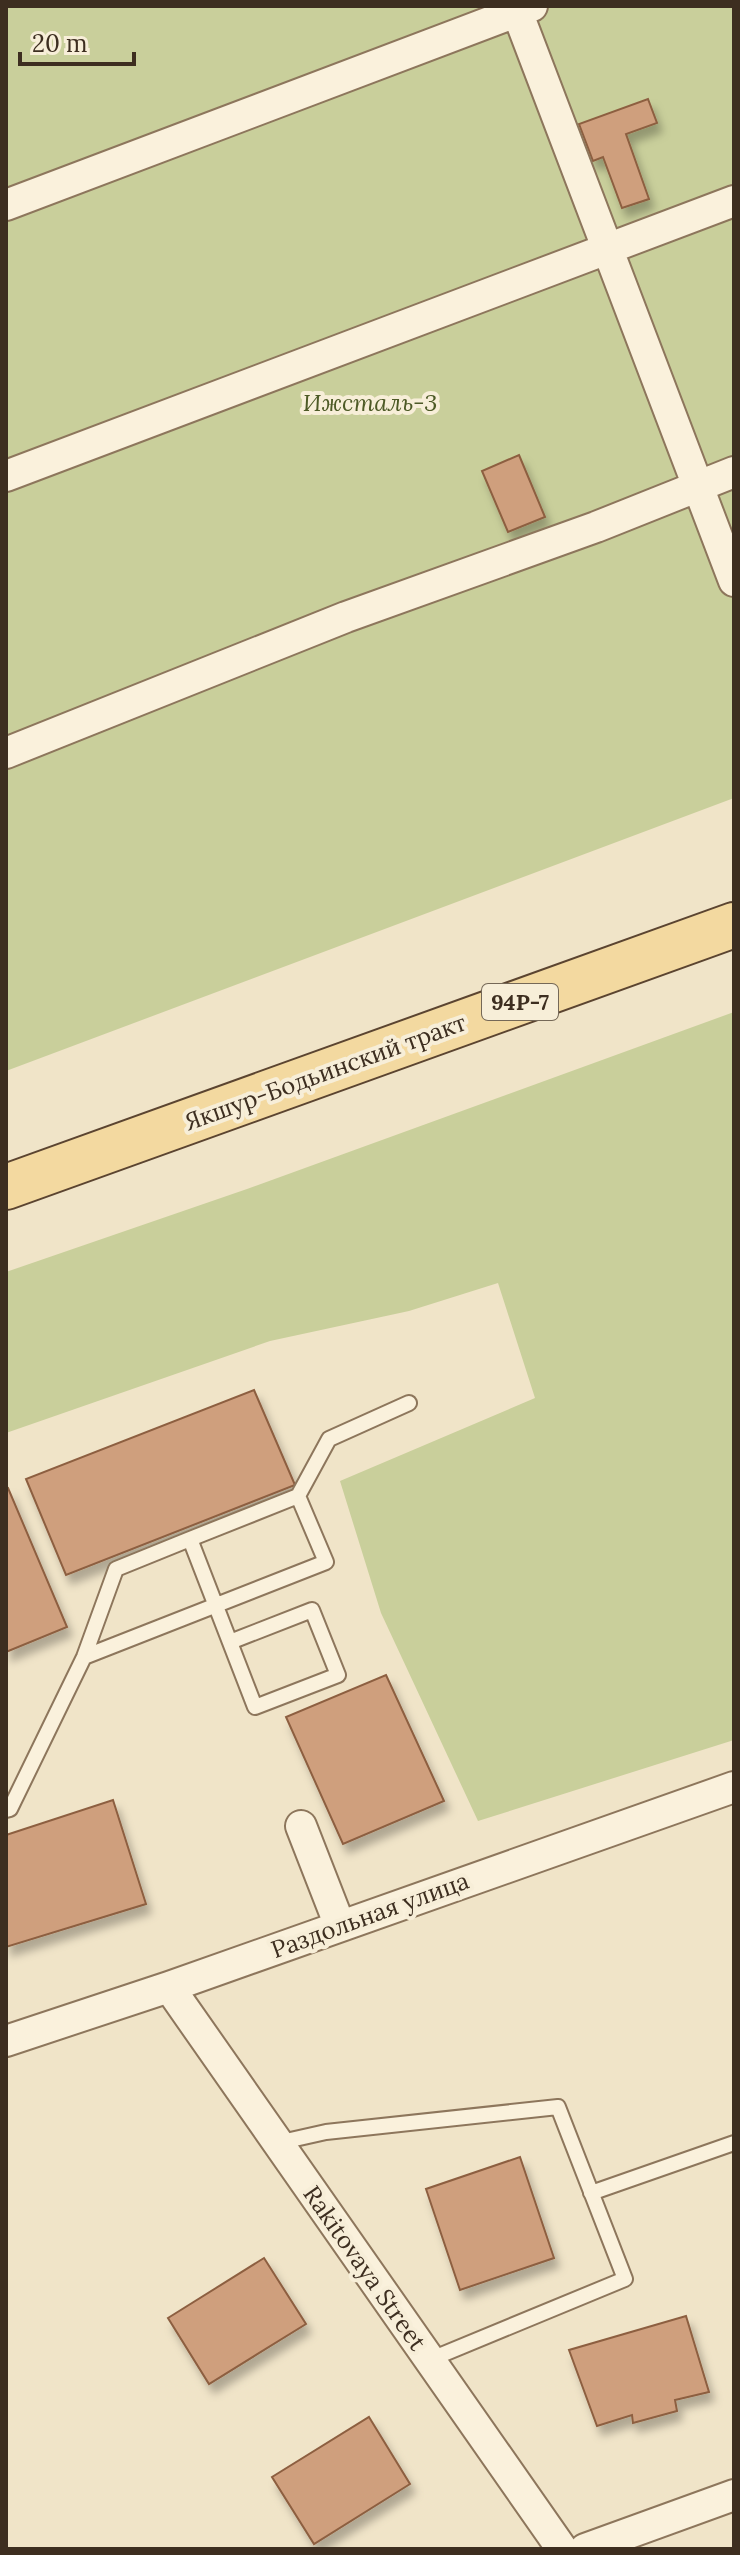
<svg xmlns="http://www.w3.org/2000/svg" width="740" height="2555" viewBox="0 0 740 2555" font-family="Lora,serif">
  <defs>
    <filter id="shadow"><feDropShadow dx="5" dy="9" stdDeviation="4" flood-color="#0004"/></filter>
  </defs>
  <rect width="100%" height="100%" fill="#f0e4c8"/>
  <!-- green -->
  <path fill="#c9cf9b" d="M6 6H734V798L6 1071Z
    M734 1012V1740L478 1821 381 1613 340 1481 535 1398 498 1283 409 1311 270 1341 6 1433V1272L247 1189Z"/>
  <!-- building -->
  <path fill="#cf9f7d" stroke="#8d5f41" stroke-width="2" filter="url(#shadow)" d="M648 99 657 123 626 134 649 199 622 208 603 157 593 161 579 124Z
    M519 455 545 517 508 532 482 471Z
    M254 1390 295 1485 66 1575 26 1479Z
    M8 1488 67 1627 6 1652V1489Z
    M386 1675 444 1801 343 1844 286 1717Z
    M113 1800 146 1904 6 1947V1835Z
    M520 2157 554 2258 460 2290 426 2189Z
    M264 2258 306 2324 209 2384 168 2318Z
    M686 2316 709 2392 675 2400 677 2411 633 2423 632 2415 597 2426 569 2350Z
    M369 2417 410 2484 314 2544 272 2477Z"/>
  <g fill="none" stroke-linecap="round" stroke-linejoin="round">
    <!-- lane casing -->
    <g stroke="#8d765c" stroke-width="18">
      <path id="lane" d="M190 1539 298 1496 329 1439 409 1403
        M84 1657 326 1562 298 1496
        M6 1810 10 1809 84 1657 116 1569 190 1539C212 1595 233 1651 255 1707L338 1675 312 1610 230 1642
        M277 2143 326 2132 558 2107 625 2279 429 2360
        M591 2193 734 2143"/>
    </g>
    <!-- street casing -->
    <g stroke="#8d765c" stroke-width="34">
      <path id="street" d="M515 6 734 581
        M6 205 532 6
        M6 476 734 201
        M6 753 346 617 596 527 734 472
        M301 1826 340 1926
        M169 1987 562 2549
        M6 2041 169 1987 734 1787
        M585 2549 734 2495"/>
    </g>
    <!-- primary casing -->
    <g stroke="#5b4430" stroke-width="48">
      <path id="primary" d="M6 1187 734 925"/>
    </g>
    <!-- lane -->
    <use href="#lane" stroke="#faf1dc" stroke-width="14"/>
    <!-- street -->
    <use href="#street" stroke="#faf1dc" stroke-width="30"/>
    <!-- primary -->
    <use href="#primary" stroke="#f3d9a0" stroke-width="44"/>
  </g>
  <g text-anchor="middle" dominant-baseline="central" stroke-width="8" stroke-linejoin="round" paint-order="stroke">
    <!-- shield labels -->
    <rect fill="#f7eed8" stroke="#756857" stroke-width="2" x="482" y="984" width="76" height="36" rx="6"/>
    <g font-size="22" font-weight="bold" fill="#3d2e20">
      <text x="520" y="1002">94Р-7</text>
    </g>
    <!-- park labels -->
    <g font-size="24" font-style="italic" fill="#4d5a26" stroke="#f7eed8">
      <text x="370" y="402">Ижсталь-3</text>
    </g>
    <!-- street labels -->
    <g font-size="24" fill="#3d2e20" stroke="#f7eed8">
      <text transform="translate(325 1072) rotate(-20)">Якшур-Бодьинский тракт</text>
      <text transform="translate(370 1915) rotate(-20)">Раздольная улица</text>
      <text transform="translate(365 2268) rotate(55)">Rakitovaya Street</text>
    </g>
  </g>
  <!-- border -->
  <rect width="740" height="2555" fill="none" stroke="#3d2e20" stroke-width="16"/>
  <!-- scale -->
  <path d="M20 52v12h114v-12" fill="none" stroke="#3d2e20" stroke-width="4"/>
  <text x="32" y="52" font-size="24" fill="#3d2e20" stroke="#f7eed8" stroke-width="6" paint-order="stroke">20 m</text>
</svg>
